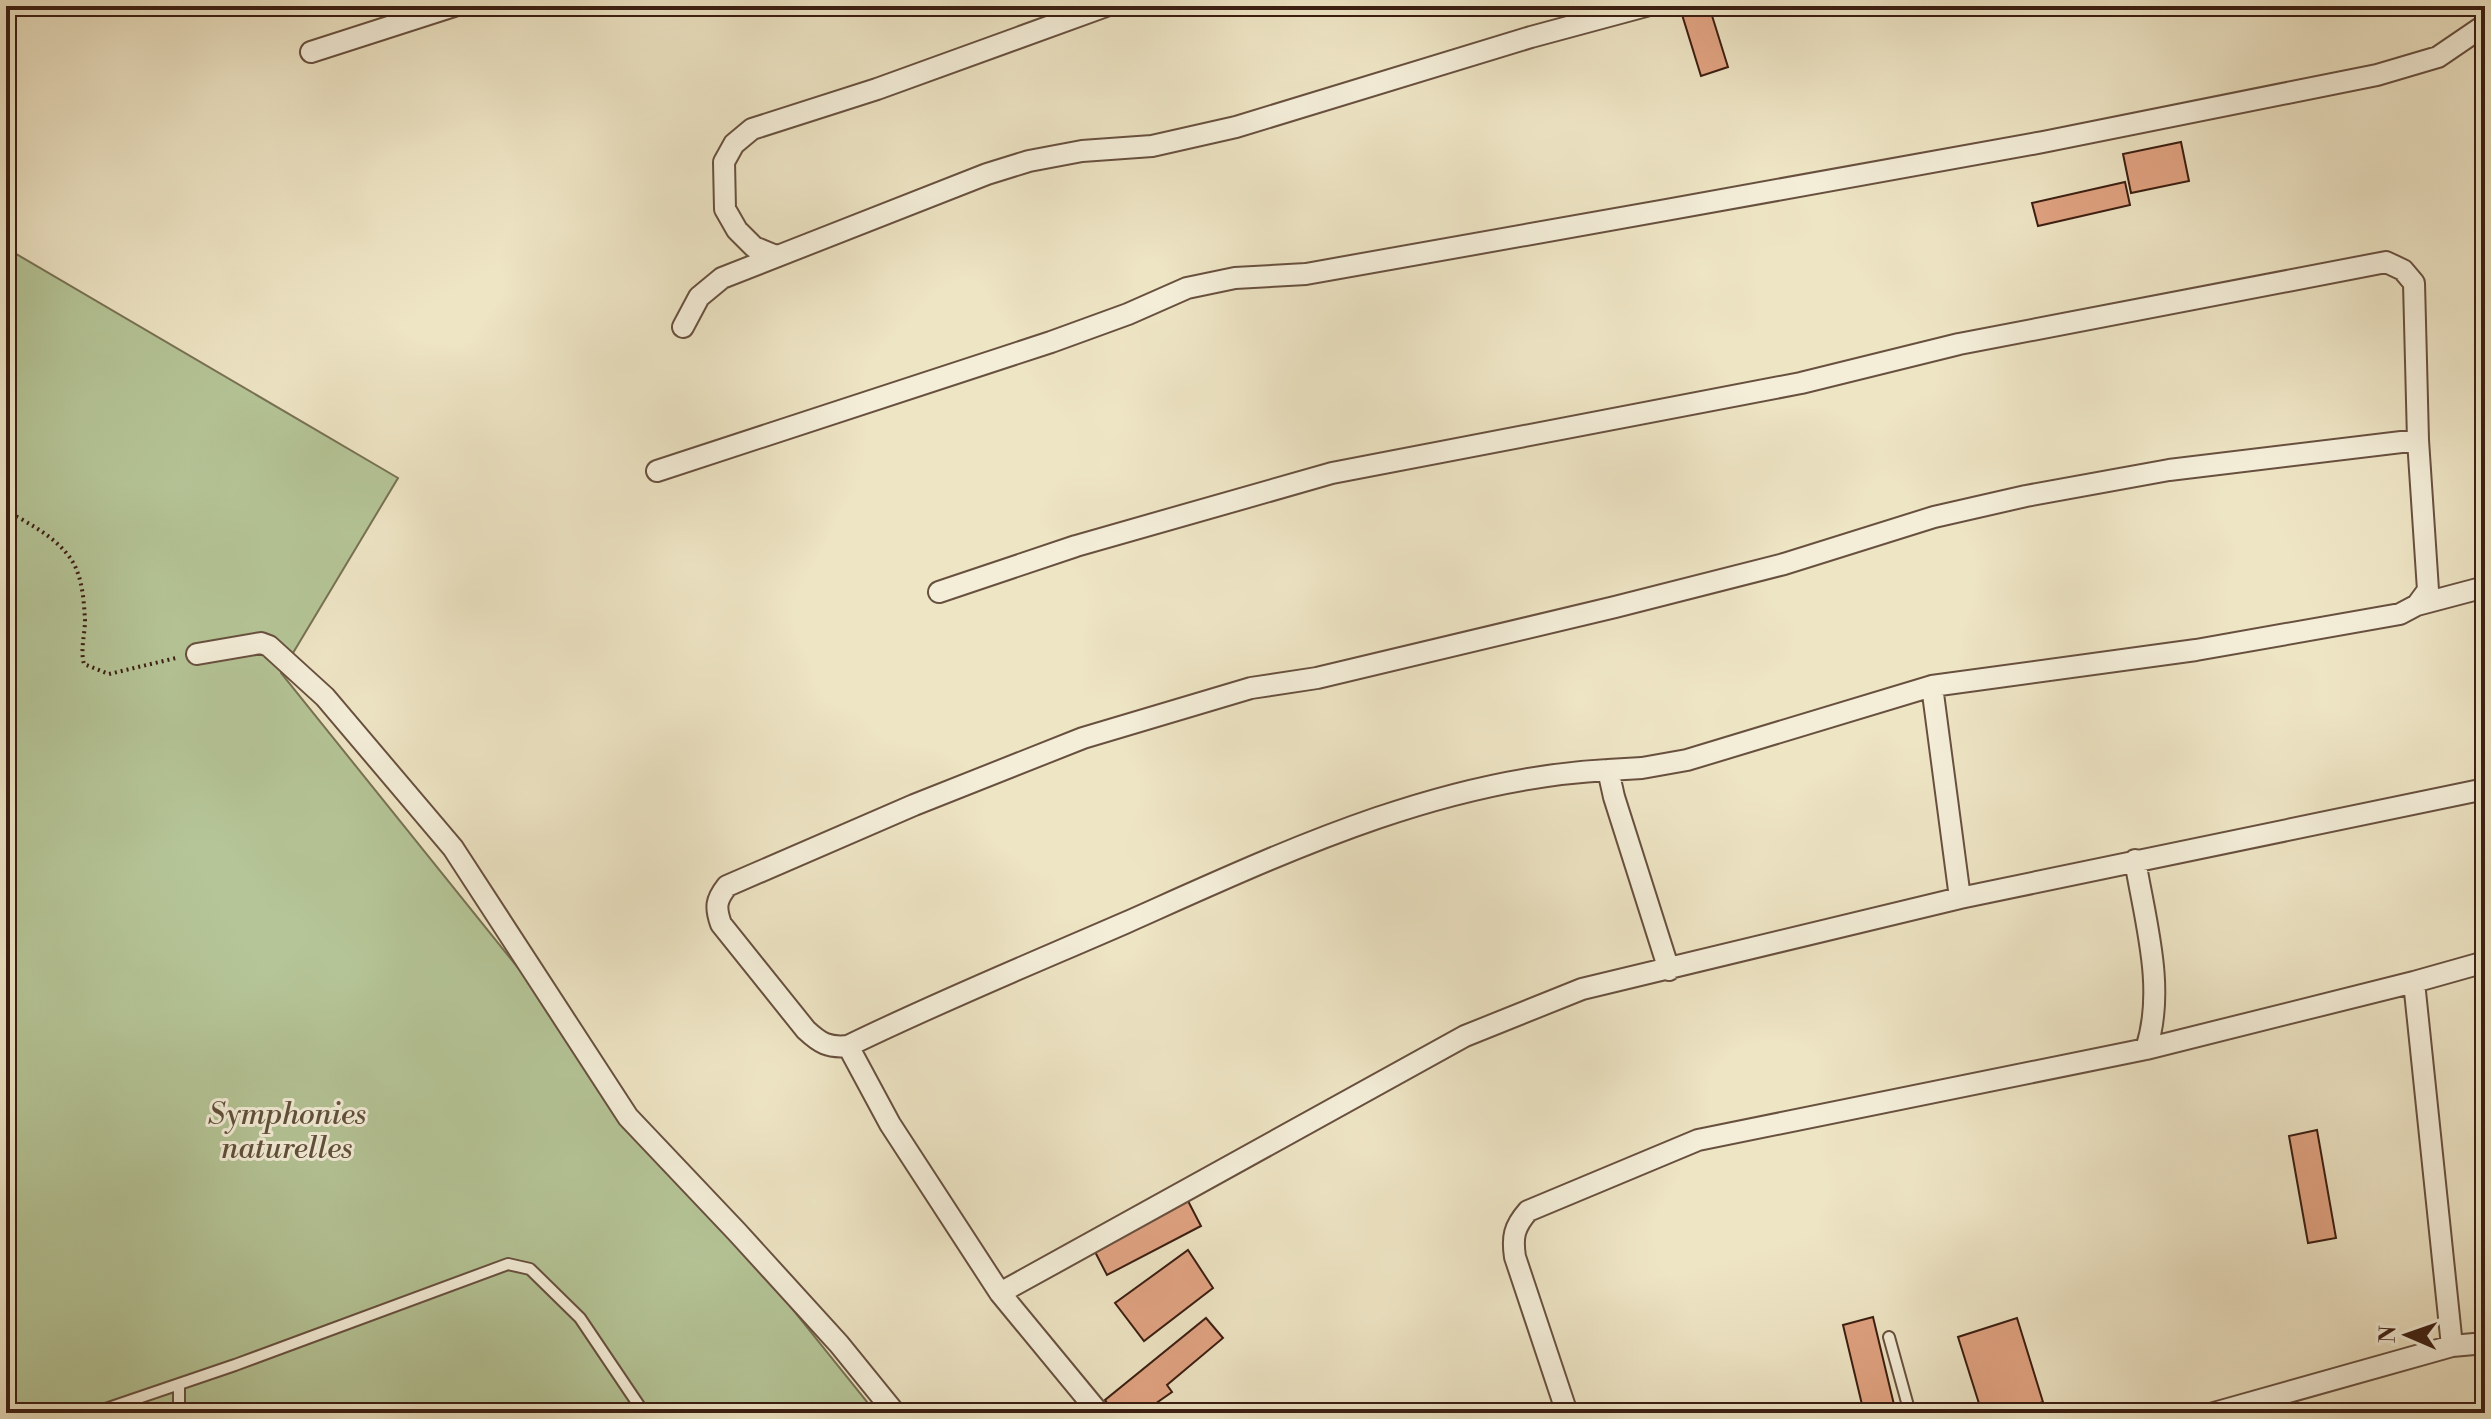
<svg xmlns="http://www.w3.org/2000/svg" width="2491" height="1419" viewBox="0 0 2491 1419" font-family="'Libre Bodoni',serif">
  <rect width="100%" height="100%" fill="#eee5c5"/>
  <filter id="stains"><feTurbulence type="fractalNoise" baseFrequency=".0025" numOctaves="4"/><feColorMatrix values="0 0 0 0 .2 0 0 0 0 .09 0 0 0 0 .02 0 0 0 .5 -.17"/></filter>
  <radialGradient id="worn" r=".72"><stop offset=".6" stop-color="#630" stop-opacity="0"/><stop offset="1" stop-color="#630" stop-opacity=".3"/></radialGradient>
  <!-- green -->
  <path fill="#b5c597" stroke="#787254" stroke-width="2" d="M6 248 398 478 281 673 876 1413H6Z"/>
  <!-- building -->
  <path fill="#e1a382" stroke="#3b1e12" stroke-width="2" d="M1685 6H1709L1728 67 1701 76 1680 8Z
    M2181 142 2189 181 2131 193 2123 154Z
    M2125 182 2130 205 2038 226 2032 203Z
    M2317 1130 2336 1238 2308 1243 2289 1136Z
    M1187 1199 1201 1226 1107 1275 1093 1248Z
    M1188 1250 1213 1288 1144 1341 1115 1303Z
    M1873 1317 1896 1413H1864L1843 1325Z
    M1206 1318 1223 1338 1167 1385 1172 1392 1142 1413H1114L1105 1400Z
    M2017 1318 2043 1402 2009 1413H1982L1958 1337Z"/>
  <g fill="none" stroke-linecap="round" stroke-linejoin="round">
    <!-- lane casing -->
    <g stroke="#68503f" stroke-width="14">
      <path id="lane" d="M1889 1337 1910 1413
        M179 1384V1413
        M94 1413 235 1365 508 1264 530 1269 580 1318 644 1413"/>
    </g>
    <!-- street casing -->
    <g stroke="#68503f" stroke-width="24">
      <path id="street" d="M311 52 454 6
        M776 256 754 247 737 230 725 209 724 162 734 144 752 129 877 89 1106 6
        M683 327 699 297 722 278 987 174 1029 161 1082 151 1152 146 1236 127 1531 37 1646 6
        M657 471 1051 342 1128 314 1187 288 1235 278 1306 274 1666 210 2043 142 2377 75 2438 57 2485 25
        M939 592 1076 546 1332 473 1801 383 1959 344 2386 262 2403 270 2414 283 2418 440 2428 590 2417 605 2400 614 2196 650 1932 686 1960 898
        M2417 605 2485 587
        M197 654 261 643 269 646 325 697 453 848 628 1117 737 1232 839 1344 895 1413
        M1608 770 1642 768 1687 760 1932 686
        M2135 860C2145 921 2166 989 2146 1049
        M1669 970 1614 797 1608 770C1436 779 1280 854 1125 923 1033 963 938 1002 848 1046 828 1048 820 1043 806 1030L721 924C715 907 716 900 727 886L914 805 1083 738 1251 688 1317 678 1615 607 1784 564 1934 517 2026 496 2169 470 2418 440
        M2414 982 2452 1346
        M848 1046 890 1124 1000 1293 1099 1413
        M1000 1293 1465 1036 1582 989 1960 898 2485 789
        M1567 1413 1515 1257C1512 1237 1514 1227 1528 1211L1698 1140 2146 1049 2414 982 2485 962
        M2214 1413 2452 1346 2485 1343"/>
    </g>
    <!-- path -->
    <path stroke="#3b1e12" stroke-width="4" stroke-dasharray="2 4" stroke-linecap="butt" d="M6 511C31 524 67 543 77 571 83 586 84 604 85 620 85 635 80 650 84 664L109 674 176 658"/>
    <!-- lane -->
    <use href="#lane" stroke="#f4eed9" stroke-width="10"/>
    <!-- street -->
    <use href="#street" stroke="#f4eed9" stroke-width="20"/>
  </g>
  <g text-anchor="middle" dominant-baseline="central" stroke-width="6" stroke-linejoin="round" paint-order="stroke">
    <!-- park labels -->
    <g font-size="30" font-style="italic" fill="#60503a" stroke="#f4eed9">
      <text x="287" y="1115">Symphonies<tspan x="287" dy="34">naturelles</tspan></text>
    </g>
  </g>
  <!-- margin -->
  <rect width="2491" height="1419" fill="none" stroke="#eee5c5" stroke-width="32"/>
  <rect x="8" y="8" width="2475" height="1403" fill="none" stroke="#3b1e12" stroke-width="4"/>
  <rect x="16" y="16" width="2459" height="1387" fill="none" stroke="#3b1e12" stroke-width="2"/>
  <!-- north arrow -->
  <g transform="translate(2407 1335) rotate(272)" stroke="#f4eed9" stroke-width="6" paint-order="stroke">
  <path d="M0-6L14 30L0 20L-14 30Z" fill="#3b1e12"/>
  <text y="-12" font-size="22" font-weight="bold" text-anchor="middle" fill="#3b1e12">N</text>
  </g>
  <rect width="100%" height="100%" filter="url(#stains)"/>
  <rect width="100%" height="100%" fill="url(#worn)"/>
</svg>
